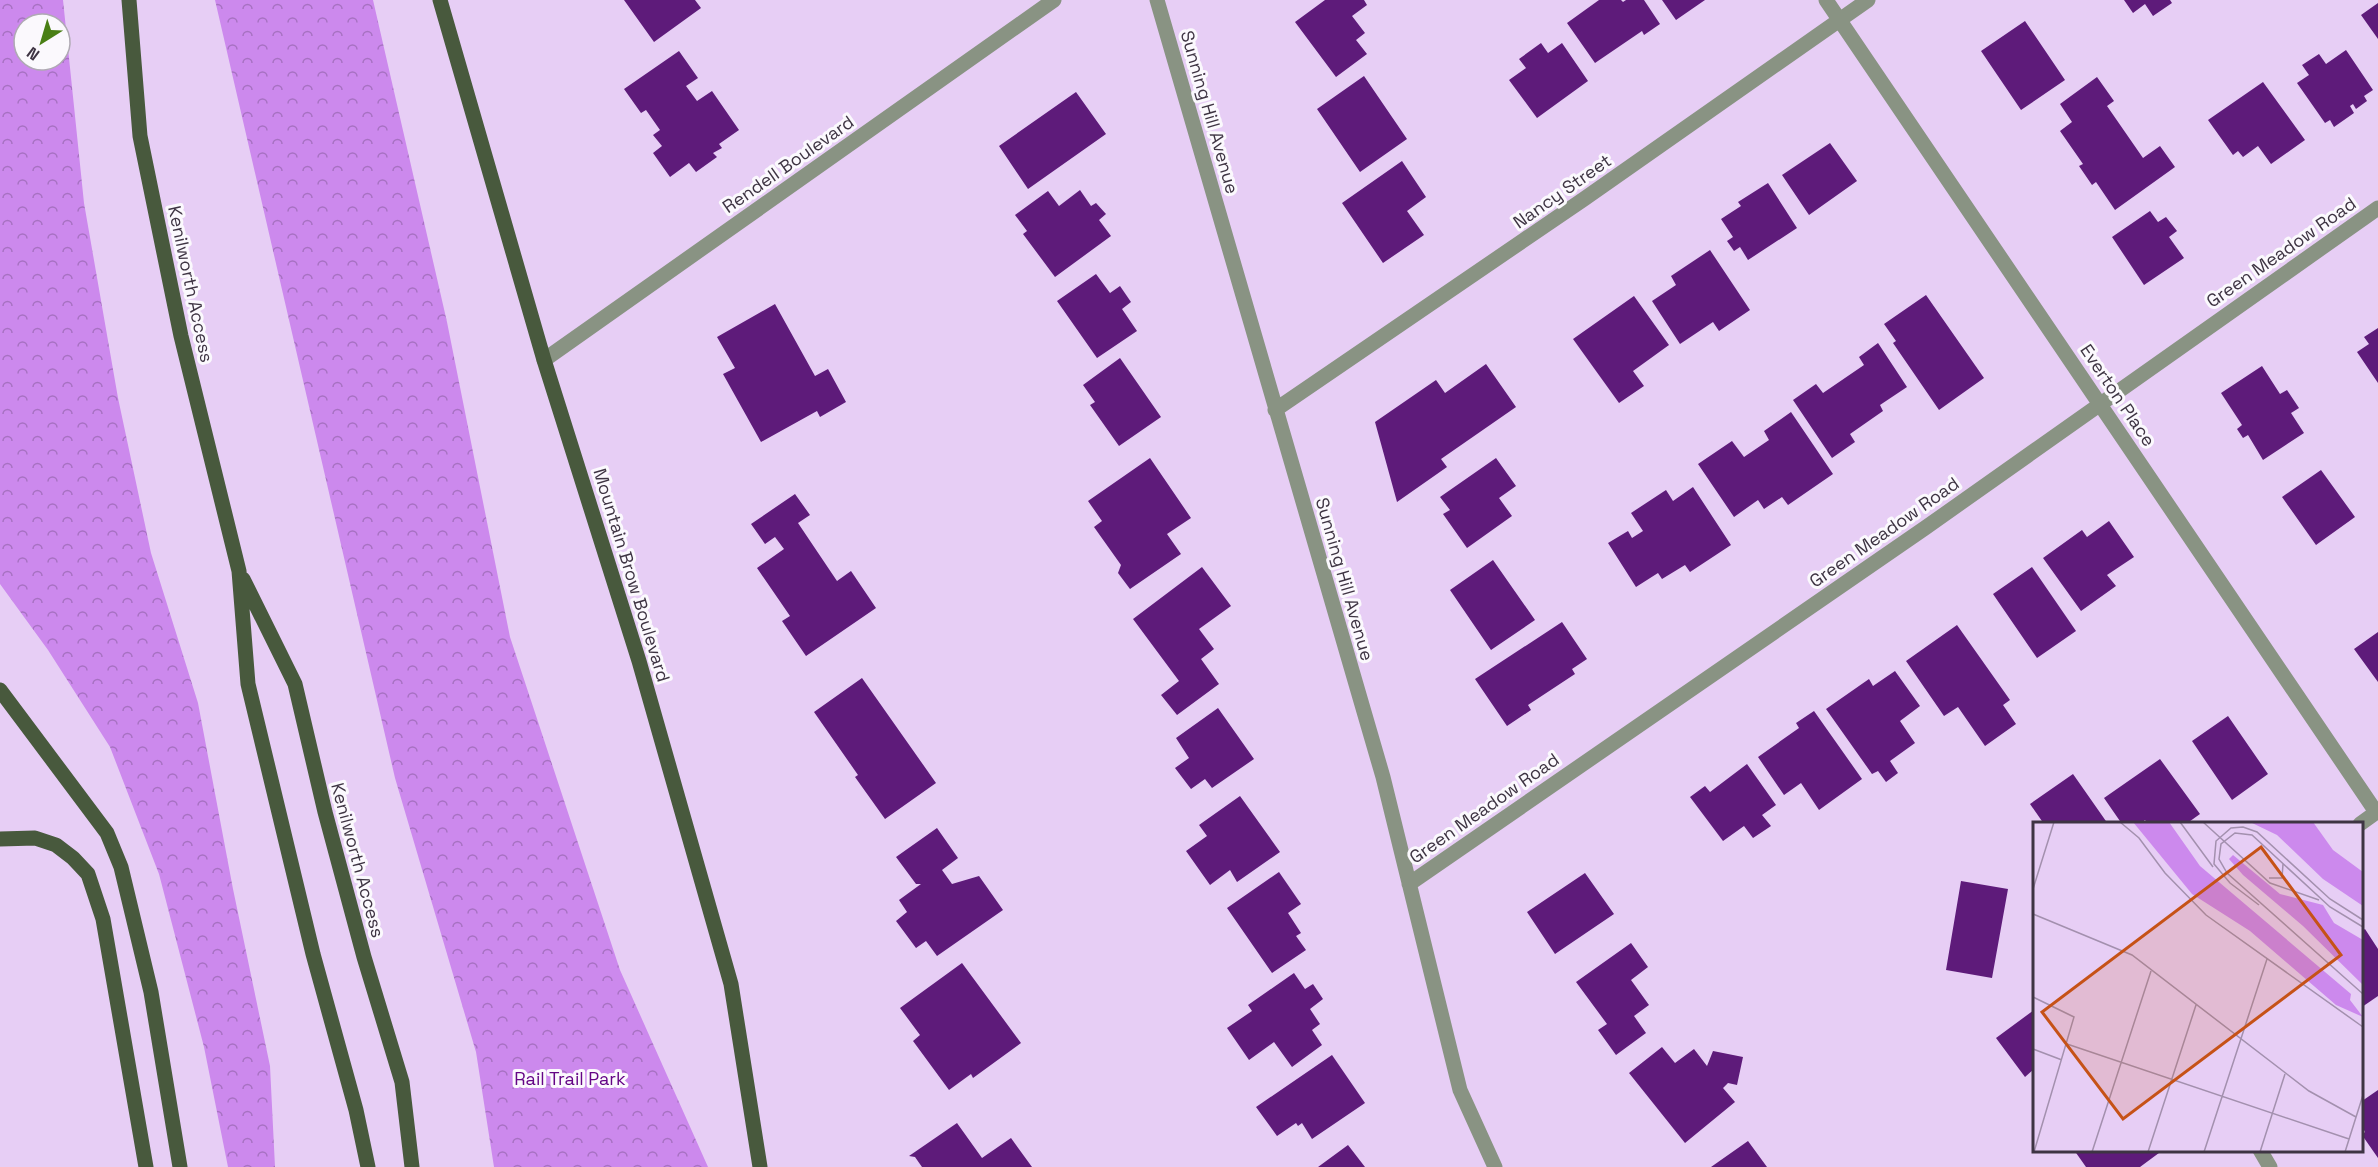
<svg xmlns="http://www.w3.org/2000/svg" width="2378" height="1167" viewBox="0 0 2378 1167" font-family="'Space Grotesk',sans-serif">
  <defs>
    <pattern id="forest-crowns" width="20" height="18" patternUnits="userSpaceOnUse" patternTransform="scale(1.5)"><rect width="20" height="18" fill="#cc89ed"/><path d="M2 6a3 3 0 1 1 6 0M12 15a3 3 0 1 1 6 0" fill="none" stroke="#a771c2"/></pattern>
  </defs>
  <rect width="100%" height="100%" fill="#e7cef5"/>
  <!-- forest -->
  <path fill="url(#forest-crowns)" fill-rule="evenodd" d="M0 0H63L84 203 118 398 151 553 198 703 233 889 270 1066 275 1167H228L204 1047 159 874 110 747 48 650 0 584ZM24 24H60V60H24Z
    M215 0H373L447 322 510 637 620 970 708 1167H494L476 1052 395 778Z"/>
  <!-- building -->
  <path fill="#5e1b7a" d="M624 0H695L701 8 654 42Z
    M1325 0H1364L1367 5 1352 16 1365 33 1356 40 1367 54 1336 77 1295 22Z
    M1599 0H1621L1623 2 1626 0H1644L1660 24 1644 35 1642 31 1595 63 1567 23Z
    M1662 0H1705L1676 20Z
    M2124 0H2170L2172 3 2153 16 2145 4 2133 13Z
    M2378 3V39L2361 15Z
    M2025 21 2065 80 2021 110 1981 51Z
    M1541 43 1548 53 1562 43 1588 81 1537 118 1509 80 1526 68 1519 59Z
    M2346 50 2373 90 2364 96 2367 101 2356 109 2353 104 2350 106 2354 113 2334 127 2330 120 2325 123 2297 83 2309 75 2302 65 2319 54 2326 64Z
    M679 51 698 78 686 86 697 101 712 91 739 130 719 144 722 148 713 153 717 157 696 172 689 163 670 177 653 153 662 146 653 135 660 130 646 110 641 113 624 89Z
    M1364 76 1407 139 1360 172 1317 109Z
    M2097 77 2114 101 2107 106 2143 158 2160 146 2175 167 2115 210 2096 182 2092 185 2079 166 2083 164 2060 131 2072 122 2060 104Z
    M2263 82 2305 140 2271 164 2258 146 2243 157 2238 151 2233 155 2208 120Z
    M1076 92 1106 134 1028 189 999 146Z
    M1830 143 1857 181 1809 215 1782 175Z
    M1402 161 1426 197 1407 211 1424 235 1383 263 1342 203Z
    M1768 183 1797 228 1748 260 1740 247 1734 251 1727 241 1733 237 1721 219 1741 206 1738 202Z
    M1080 190 1091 206 1096 203 1106 214 1099 220 1111 236 1055 277 1023 234 1027 231 1015 215 1048 191 1059 206Z
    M2150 211 2158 222 2166 217 2177 231 2169 237 2184 258 2144 285 2112 237Z
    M1710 250 1750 310 1719 331 1713 322 1680 344 1652 301 1676 285 1671 276Z
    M1096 274 1110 293 1120 286 1131 302 1122 309 1137 331 1097 358 1057 301Z
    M1926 295 1984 378 1939 410 1893 343 1896 341 1884 324Z
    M1634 296 1669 345 1633 371 1644 386 1619 403 1573 339Z
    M775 304 815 376 828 369 846 402 820 417 817 411 761 442 723 374 735 368 717 337Z
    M2378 328V383L2357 352 2369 344 2364 337Z
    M1878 343 1907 387 1880 405 1883 411 1850 434 1855 442 1832 458 1793 400 1816 384 1823 393 1864 365 1859 357Z
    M1120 358 1161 417 1119 446 1090 405 1095 402 1083 385Z
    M1486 364 1516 407 1441 459 1447 467 1397 502 1375 422 1436 380 1445 393Z
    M2262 366 2280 394 2287 390 2299 408 2291 413 2304 433 2263 460 2248 435 2243 438 2237 429 2242 425 2221 393Z
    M1791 412 1833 474 1788 505 1782 497 1764 509 1758 500 1734 517 1698 464 1732 441 1744 457 1769 440 1764 431Z
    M1150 458 1191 518 1167 534 1181 554 1130 589 1118 573 1121 565 1094 527 1102 521 1088 501Z
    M1496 458 1516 486 1499 498 1512 516 1467 548 1443 514 1450 510 1440 497Z
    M2321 470 2355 517 2316 545 2282 497Z
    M1693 487 1731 545 1690 572 1685 565 1662 579 1658 573 1636 587 1608 543 1628 531 1632 538 1643 531 1631 513 1666 490 1673 501Z
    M795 494 810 515 798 523 837 581 851 571 876 608 806 656 782 621 790 616 757 568 784 549 775 537 765 544 751 524Z
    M2109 521 2134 557 2107 575 2116 586 2081 611 2043 558 2082 530 2087 537Z
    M1493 560 1535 620 1491 650 1450 590Z
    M1202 567 1231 606 1199 629 1214 649 1201 659 1219 684 1177 715 1161 695 1179 681 1133 619Z
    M2032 567 2076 631 2037 658 1993 594Z
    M1562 622 1587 659 1572 669 1575 674 1528 705 1531 710 1507 726 1475 679Z
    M1957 625 2010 700 2003 705 2016 724 1985 746 1958 707 1944 716 1906 661Z
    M2378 632V682L2354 649Z
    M1895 671 1920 706 1900 721 1915 743 1890 761 1898 773 1886 782 1878 771 1872 774 1826 709 1869 679 1873 686Z
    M862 678 936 783 885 819 855 777 858 775 814 712Z
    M1218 708 1254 759 1212 788 1205 779 1191 789 1175 768 1189 758 1176 738Z
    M1814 711 1862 779 1819 810 1801 783 1784 795 1758 757 1799 728 1796 723Z
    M2228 716 2268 774 2232 800 2192 741Z
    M2160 759 2200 814 2186 824H2148L2145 820 2140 824H2122L2104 798Z
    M1747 764 1776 805 1762 815 1771 826 1753 838 1744 826 1723 841 1690 797 1705 786 1710 792Z
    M2073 774 2108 824H2044L2030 804Z
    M1240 796 1280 852 1237 882 1230 870 1210 885 1186 851 1207 836 1199 825Z
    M937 828 958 858 942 870 952 884 979 876 1003 910 937 956 926 941 916 948 896 921 907 912 899 900 921 884H916L896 857Z
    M1279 872 1301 904 1288 913 1301 933 1296 936 1306 950 1272 973 1227 908Z
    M1585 873 1614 914 1555 954 1527 912Z
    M1961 881 2008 889 1992 978 1946 970Z
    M2365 929 2378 949V996L2362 1007V931Z
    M1631 943 1648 967 1631 980 1649 1005 1634 1016 1646 1033 1616 1055 1598 1030 1607 1024 1576 982Z
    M962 963 1021 1043 973 1078 971 1074 949 1090 913 1041 920 1035 900 1008Z
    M1294 973 1305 989 1313 984 1323 999 1310 1009 1320 1024 1312 1030 1322 1045 1292 1067 1274 1042 1249 1060 1227 1028 1252 1011 1248 1005Z
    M2034 1010V1069L2025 1077 1996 1038Z
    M1662 1047 1675 1063 1694 1049 1707 1066 1713 1051 1743 1057 1737 1085 1728 1083 1723 1088 1735 1102 1685 1143 1629 1073Z
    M1332 1055 1365 1103 1312 1139 1302 1123 1298 1126 1296 1123 1277 1136 1256 1107Z
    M2378 1090V1158L2362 1135 2365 1132 2362 1126V1101Z
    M957 1123 982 1158 1011 1138 1032 1167H922L915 1157 909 1156Z
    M1748 1141 1767 1167H1711Z
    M1348 1145 1365 1167H1318Z
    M2074 1150H2163L2140 1167H2086Z"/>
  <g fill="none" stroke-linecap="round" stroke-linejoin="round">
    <!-- minor -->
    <path stroke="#899383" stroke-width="15" d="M1157 0 1383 777 1460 1090 1495 1167
      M1826 0 2376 812
      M544 360 1054 0
      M1275 410 1584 199 1868 0
      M2360 824 2378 811
      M1409 884 1925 528 2378 208
      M2260 1150 2270 1167"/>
    <!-- major -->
    <path stroke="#48593d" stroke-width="15" d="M129 0 140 136 181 336 239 571 248 684 313 954 356 1110 368 1167
      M440 0 544 360 639 661 731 984 760 1167
      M243 579 295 684 325 812 364 957 402 1082 412 1167
      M0 690 107 833 121 867 151 992 180 1167
      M0 839 35 838 56 845 73 858 88 874 103 919 146 1167"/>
  </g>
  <g text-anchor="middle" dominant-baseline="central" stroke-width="6" stroke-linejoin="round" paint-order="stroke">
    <!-- street labels -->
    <g font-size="18" fill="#3e3443" stroke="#fbf9fd">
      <text transform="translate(1210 112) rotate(74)">Sunning Hill Avenue</text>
      <text transform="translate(788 164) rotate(-35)">Rendell Boulevard</text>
      <text transform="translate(1562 191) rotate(-35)">Nancy Street</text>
      <text transform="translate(2281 252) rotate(-35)">Green Meadow Road</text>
      <text transform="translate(191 284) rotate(78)">Kenilworth Access</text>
      <text transform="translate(2118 395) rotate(56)">Everton Place</text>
      <text transform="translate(1884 532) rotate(-35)">Green Meadow Road</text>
      <text transform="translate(632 575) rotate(73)">Mountain Brow Boulevard</text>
      <text transform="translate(1345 579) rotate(74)">Sunning Hill Avenue</text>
      <text transform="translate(1484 808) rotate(-35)">Green Meadow Road</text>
      <text transform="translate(358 860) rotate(75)">Kenilworth Access</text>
    </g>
    <!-- park labels -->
    <g font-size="18" fill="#640585" stroke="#fbf9fd">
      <text x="570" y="1078">Rail Trail Park</text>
    </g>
  </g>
  <!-- overview -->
  <g transform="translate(2033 822)">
    <rect width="330" height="330" fill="#e7cef5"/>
    <path d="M100 0H136L167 44 318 172 317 178 330 195 303 183 217 109 159 72ZM217 0H280L300 28 330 50V84L290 57 244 13ZM200 33 247 72 290 83 301 101 330 118V163L270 104 210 53 196 37Z" fill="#cc89ed"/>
    <path fill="none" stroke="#a390ae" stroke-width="1.5" d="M87 0 106 16 132 51 173 93 330 205M147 0 180 45M170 0 237 61 286 78M236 56H249L250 42M0 67 21 0M226 83 197 61 181 42 183 19 198 6 210 5 224 10 297 77 330 98M0 92 99 133 276 269 323 295M330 105 297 85 219 13 202 11 188 22 186 37 194 51 330 172M0 175 41 195 1 330M34 222 316 317M0 227 29 238M59 330 118 149M115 330 163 183M171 330 234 137M227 330 252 252M312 330 330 273"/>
    <path fill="#c65217" fill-opacity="0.15" stroke="#c65217" stroke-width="3" d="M228 25 308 133 90 297 9 190Z"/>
    <rect width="330" height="330" fill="none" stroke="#3e3443" stroke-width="3"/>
  </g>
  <!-- north arrow -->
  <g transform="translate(42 42) rotate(217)"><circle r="28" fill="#fbf9fd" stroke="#afaab3" stroke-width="1.5"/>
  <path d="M0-4.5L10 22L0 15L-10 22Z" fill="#497f15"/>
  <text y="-9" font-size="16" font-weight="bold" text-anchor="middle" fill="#3e3443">N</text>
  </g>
</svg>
